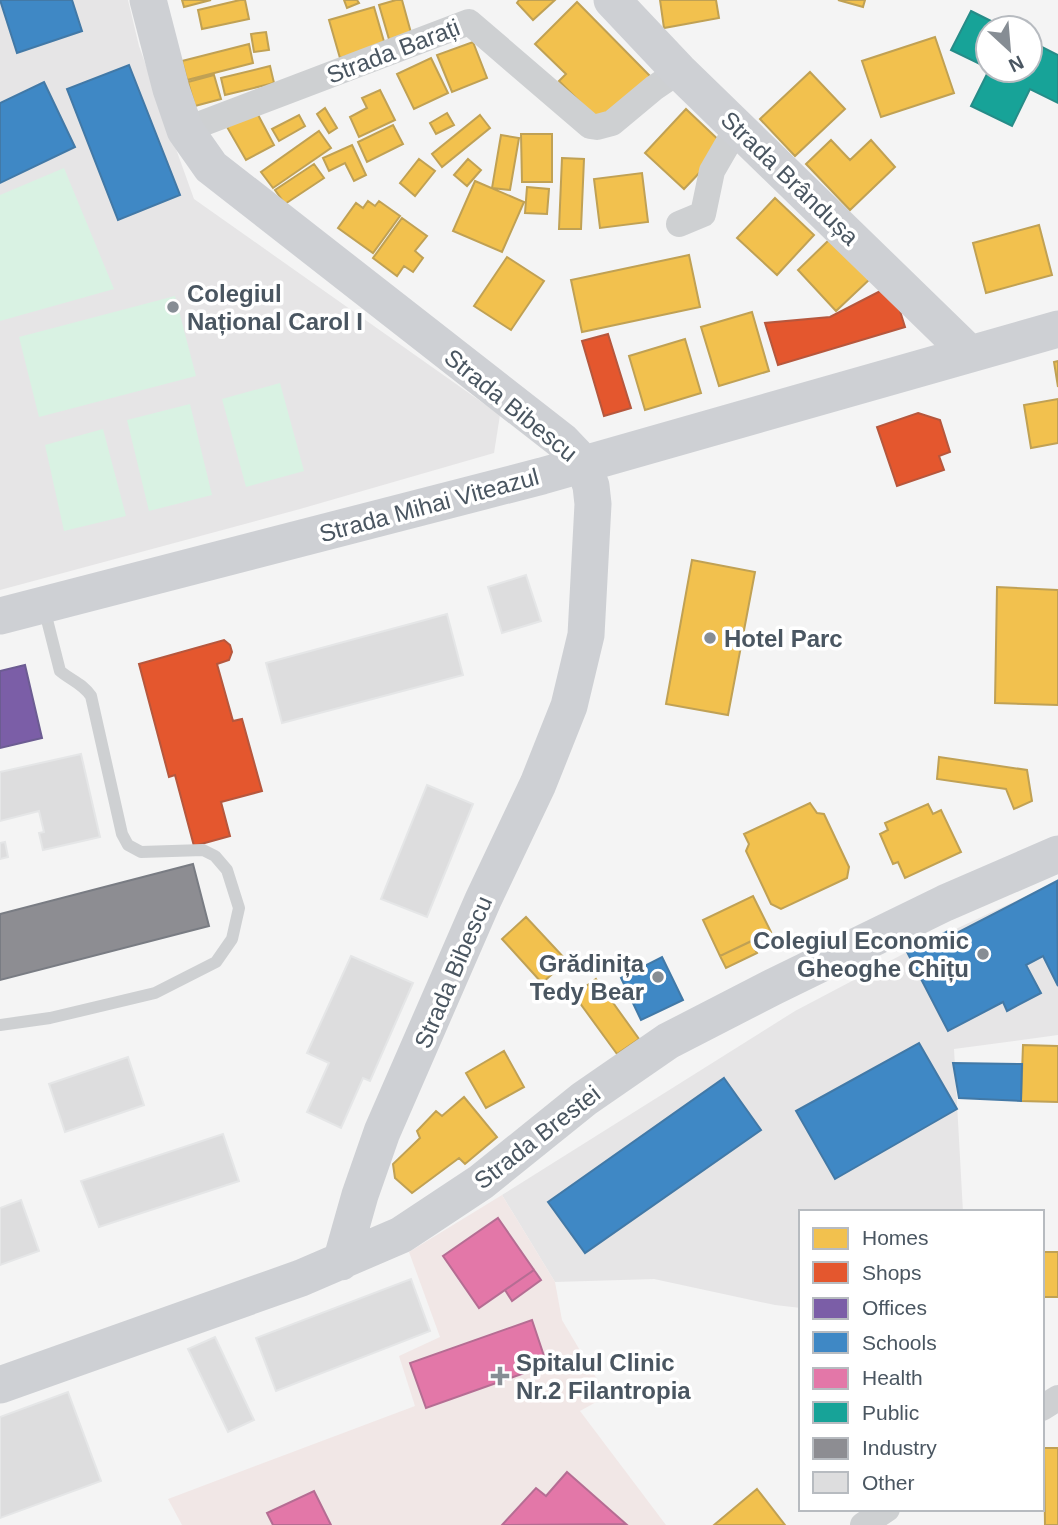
<svg xmlns="http://www.w3.org/2000/svg" width="1058" height="1525" viewBox="0 0 1058 1525" font-family="Helvetica,sans-serif">
  <rect width="100%" height="100%" fill="#f4f4f4"/>
  <!-- education -->
  <path fill="#e6e5e6" d="M0 0H128L139 46 194 199 500 415 494 453 300 509 0 590Z
    M1058 881V1035L954 1049 963 1212H801V1308L775 1305 654 1279 555 1282 502 1195 795 1011 907 952Z"/>
  <!-- medical -->
  <path fill="#f1e7e6" d="M502 1195 555 1282 562 1320 607 1396 580 1411 666 1525H182L168 1499 415 1406 399 1356 440 1337 409 1252Z"/>
  <!-- grass -->
  <path fill="#d9f2e3" d="M64 168 114 289 0 321V195Z
    M175 296 196 376 39 417 19 337Z
    M280 383 304 471 246 487 222 399Z
    M190 404 212 495 149 511 127 420Z
    M103 429 126 516 64 531 45 445Z"/>
  <!-- homes -->
  <path fill="#f2c14e" stroke="#c0a154" stroke-width="2" d="M182 0H211L184 7Z
    M240 0H245L249 19 202 29 198 10Z
    M344 0H357L359 3 347 8Z
    M396 0H402L413 40 391 46 379 5Z
    M519 0H555L533 20 517 3Z
    M660 0H716L719 18 664 28Z
    M838 0H865L863 7Z
    M577 2 651 77 603 125 559 81 566 74 535 44Z
    M374 7 385 45 340 58 329 20Z
    M266 32 269 50 254 52 251 34Z
    M935 37 954 93 881 117 862 61Z
    M473 42 487 78 452 92 437 55Z
    M249 44 253 63 187 80 182 61Z
    M431 58 448 93 414 109 397 74Z
    M270 66 274 83 225 95 221 78Z
    M810 72 845 109 795 156 760 119Z
    M214 75 221 99 195 106 188 82Z
    M380 90 395 120 359 137 350 117 367 108 362 98Z
    M325 108 337 128 329 133 317 114Z
    M686 109 725 146 684 189 645 153Z
    M256 111 274 145 246 160 227 127Z
    M447 113 454 125 436 134 430 123Z
    M299 115 305 126 279 141 272 129Z
    M480 115 490 128 442 167 432 154Z
    M393 125 403 144 367 162 358 142Z
    M319 131 331 148 273 188 261 172Z
    M521 134H552V182H522Z
    M501 135 519 138 510 190 492 188Z
    M831 140 850 160 871 140 895 167 850 210 806 164Z
    M352 145 366 175 354 181 345 163 329 171 323 158Z
    M562 158 584 159 581 229H559Z
    M419 159 435 171 415 196 400 183Z
    M468 159 481 170 467 186 454 175Z
    M314 164 324 178 285 204 275 190Z
    M642 173 648 222 600 228 594 179Z
    M475 181 524 202 502 252 453 231Z
    M527 187 549 189 547 214 525 213Z
    M775 198 814 235 777 275 737 238Z
    M368 201 375 206 379 201 400 216 373 253 338 228 356 203 363 208Z
    M402 218 427 236 415 251 423 258 413 272 404 266 397 276 373 258Z
    M1039 225 1052 275 986 293 973 243Z
    M832 237 871 278 836 311 798 270Z
    M689 255 700 307 582 332 571 280Z
    M507 257 544 281 511 330 474 306Z
    M752 312 769 371 719 386 701 327Z
    M685 339 701 393 645 410 629 356Z
    M1058 361V387L1054 362Z
    M1058 399V443L1031 448 1024 405Z
    M692 560 755 572 728 715 666 704Z
    M997 587 1058 590V705L995 703Z
    M939 757 1027 770 1032 801 1014 809 1006 789 937 779Z
    M810 803 817 813 824 814 849 867 847 878 781 909 771 904 746 851 749 844 744 834Z
    M928 804 933 814 941 810 961 852 905 878 898 862 893 864 880 834 888 830 885 823Z
    M753 896 771 932 720 956 703 920Z
    M526 917 567 961 542 983 502 939Z
    M751 941 757 953 726 968 720 956Z
    M596 979 639 1039 617 1054 574 995Z
    M1023 1045 1058 1046V1102L1021 1101Z
    M504 1051 524 1087 486 1108 466 1073Z
    M464 1097 497 1137 465 1164 459 1158 412 1193 395 1178 393 1164 420 1138 417 1131 436 1111 442 1116Z
    M1042 1252H1058V1297H1042Z
    M1044 1448H1058V1525H1045Z
    M757 1489 785 1525H714Z"/>
  <!-- shops -->
  <path fill="#e4572e" stroke="#b6573d" stroke-width="2" d="M892 285 905 327 778 365 765 323 830 317Z
    M608 334 631 408 604 416 582 341Z
    M918 413 940 420 950 452 939 456 944 470 897 486 877 427Z
    M224 640 230 645 232 652 229 660 217 664 233 721 242 719 262 791 221 802 230 836 194 846 175 775 169 777 139 664Z"/>
  <!-- offices -->
  <path fill="#7b5ea7" stroke="#6c5c92" stroke-width="2" d="M25 665 42 738 0 748V671Z"/>
  <!-- schools -->
  <path fill="#3f88c5" stroke="#4279a7" stroke-width="2" d="M0 0H72L82 31 17 53Z
    M129 65 180 195 118 220 67 89Z
    M44 82 75 147 0 183V103Z
    M1057 881 1058 986 1043 956 1026 965 1041 993 1007 1011 1003 1002 948 1031 907 952 952 929 955 934Z
    M662 957 683 1000 641 1020 621 978Z
    M919 1043 957 1109 835 1179 796 1111Z
    M953 1063 1022 1064 1021 1101 959 1098Z
    M724 1078 761 1130 585 1253 548 1202Z"/>
  <!-- health -->
  <path fill="#e377a8" stroke="#b56d93" stroke-width="2" d="M498 1218 534 1270 479 1308 443 1256Z
    M534 1270 541 1280 512 1301 505 1290Z
    M532 1320 547 1365 426 1408 410 1363Z
    M567 1472 626 1524 502 1525 536 1488 546 1496Z
    M314 1491 331 1525H273L267 1513Z"/>
  <!-- public -->
  <path fill="#17a398" stroke="#268c88" stroke-width="2" d="M971 11 1005 28H988V68L951 50Z
    M1030 41 1058 55V103L1030 89 1012 126 971 106 989 70H1030Z"/>
  <!-- industry -->
  <path fill="#8d8d92" stroke="#797c83" stroke-width="2" d="M193 864 209 926 0 980V914Z"/>
  <!-- building -->
  <path fill="#ddddde" stroke="#e5e6e7" stroke-width="2" d="M526 575 541 621 502 633 488 587Z
    M447 614 463 675 282 723 266 663Z
    M81 754 100 837 43 850 39 833 44 832 39 811 0 821V772Z
    M427 785 473 804 427 917 381 899Z
    M5 842 8 857 0 859V843Z
    M351 956 413 983 370 1081 363 1078 341 1128 307 1112 329 1063 307 1053Z
    M128 1057 144 1105 65 1132 49 1084Z
    M223 1134 239 1181 99 1227 81 1181Z
    M21 1200 39 1251 0 1265V1208Z
    M411 1279 430 1331 276 1391 256 1338Z
    M215 1337 254 1420 228 1432 188 1349Z
    M68 1392 101 1481 0 1518V1417Z"/>
  <g fill="none" stroke-linecap="round" stroke-linejoin="round">
    <!-- lane -->
    <path stroke="#ced0d2" stroke-width="12" d="M0 1025 50 1018 155 993 216 962 232 939 239 908 227 870 215 856 203 850 141 852 128 845 122 834 91 696C82 683 72 681 60 671L44 608"/>
    <!-- street -->
    <path stroke="#ced0d2" stroke-width="26" d="M185 130 469 22 590 126 597 127 612 123 654 88 679 71
      M679 224 703 214 712 171 738 126
      M1042 1408 1058 1398
      M863 1525 887 1509"/>
    <!-- secondary -->
    <path stroke="#ced0d4" stroke-width="37" d="M148 0 171 89 185 130 211 167 562 441 583 463 591 486 593 504 586 635 569 706 538 784 483 900 382 1132 360 1195 341 1262
      M612 0 679 71 970 354
      M0 616 542 476 1058 329
      M0 1385 301 1278 401 1235 481 1182 584 1099 668 1041 773 987 945 903 1058 854"/>
  </g>
  <!-- markers -->
  <g fill="#868d94" stroke="#fff" stroke-width="2.5">
    <circle cx="173" cy="307" r="7"/>
    <circle cx="710" cy="638" r="7"/>
    <circle cx="983" cy="954" r="7"/>
    <circle cx="658" cy="977" r="7"/>
    <path d="M496.5 1365.5h7v7h7v7h-7v7h-7v-7h-7v-7h7z"/>
  </g>
  <g text-anchor="middle" dominant-baseline="central" stroke-width="7" stroke-linejoin="round" paint-order="stroke">
    <!-- street labels -->
    <g font-size="24" fill="#4a5661" stroke="#fff">
      <text transform="translate(393 51) rotate(-21)">Strada Barați</text>
      <text transform="translate(790 178) rotate(44)">Strada Brândușa</text>
      <text transform="translate(511 405) rotate(39)">Strada Bibescu</text>
      <text transform="translate(429 505) rotate(-15)">Strada Mihai Viteazul</text>
      <text transform="translate(453 972) rotate(-67)">Strada Bibescu</text>
      <text transform="translate(537 1137) rotate(-38)">Strada Brestei</text>
    </g>
    <!-- poi labels -->
    <g font-size="24" font-weight="bold" fill="#4a5661" stroke="#fff" text-anchor="start">
      <text x="187" y="293">Colegiul<tspan x="187" dy="28">Național Carol I</tspan></text>
      <text x="724" y="638">Hotel Parc</text>
      <text x="969" y="940" text-anchor="end">Colegiul Economic<tspan x="969" dy="28">Gheoghe Chițu</tspan></text>
      <text x="644" y="963" text-anchor="end">Grădinița<tspan x="644" dy="28">Tedy Bear</tspan></text>
      <text x="516" y="1362">Spitalul Clinic<tspan x="516" dy="28">Nr.2 Filantropia</tspan></text>
    </g>
  </g>
  <!-- legend -->
  <rect x="799" y="1210" width="245" height="301" fill="#ffffff" stroke="#b7bbc0" stroke-width="2"/>
  <rect x="813" y="1228" width="35" height="21" fill="#f2c14e" stroke="#b7bbc0" stroke-width="2"/>
  <text x="862" y="1245" font-size="21" fill="#4a5661">Homes</text>
  <rect x="813" y="1262" width="35" height="21" fill="#e4572e" stroke="#b7bbc0" stroke-width="2"/>
  <text x="862" y="1280" font-size="21" fill="#4a5661">Shops</text>
  <rect x="813" y="1298" width="35" height="21" fill="#7b5ea7" stroke="#b7bbc0" stroke-width="2"/>
  <text x="862" y="1315" font-size="21" fill="#4a5661">Offices</text>
  <rect x="813" y="1332" width="35" height="21" fill="#3f88c5" stroke="#b7bbc0" stroke-width="2"/>
  <text x="862" y="1350" font-size="21" fill="#4a5661">Schools</text>
  <rect x="813" y="1368" width="35" height="21" fill="#e377a8" stroke="#b7bbc0" stroke-width="2"/>
  <text x="862" y="1385" font-size="21" fill="#4a5661">Health</text>
  <rect x="813" y="1402" width="35" height="21" fill="#17a398" stroke="#b7bbc0" stroke-width="2"/>
  <text x="862" y="1420" font-size="21" fill="#4a5661">Public</text>
  <rect x="813" y="1438" width="35" height="21" fill="#8d8d92" stroke="#b7bbc0" stroke-width="2"/>
  <text x="862" y="1455" font-size="21" fill="#4a5661">Industry</text>
  <rect x="813" y="1472" width="35" height="21" fill="#ddddde" stroke="#b7bbc0" stroke-width="2"/>
  <text x="862" y="1490" font-size="21" fill="#4a5661">Other</text>
  <!-- north arrow -->
  <g transform="translate(1009 49) rotate(154)"><circle r="33" fill="#ffffff" stroke="#b7bbc0" stroke-width="2"/>
  <path d="M0-5L12 26L0 18L-12 26Z" fill="#868d94"/>
  <text y="-10" font-size="19" font-weight="bold" text-anchor="middle" fill="#4a5661">N</text>
  </g>
</svg>
